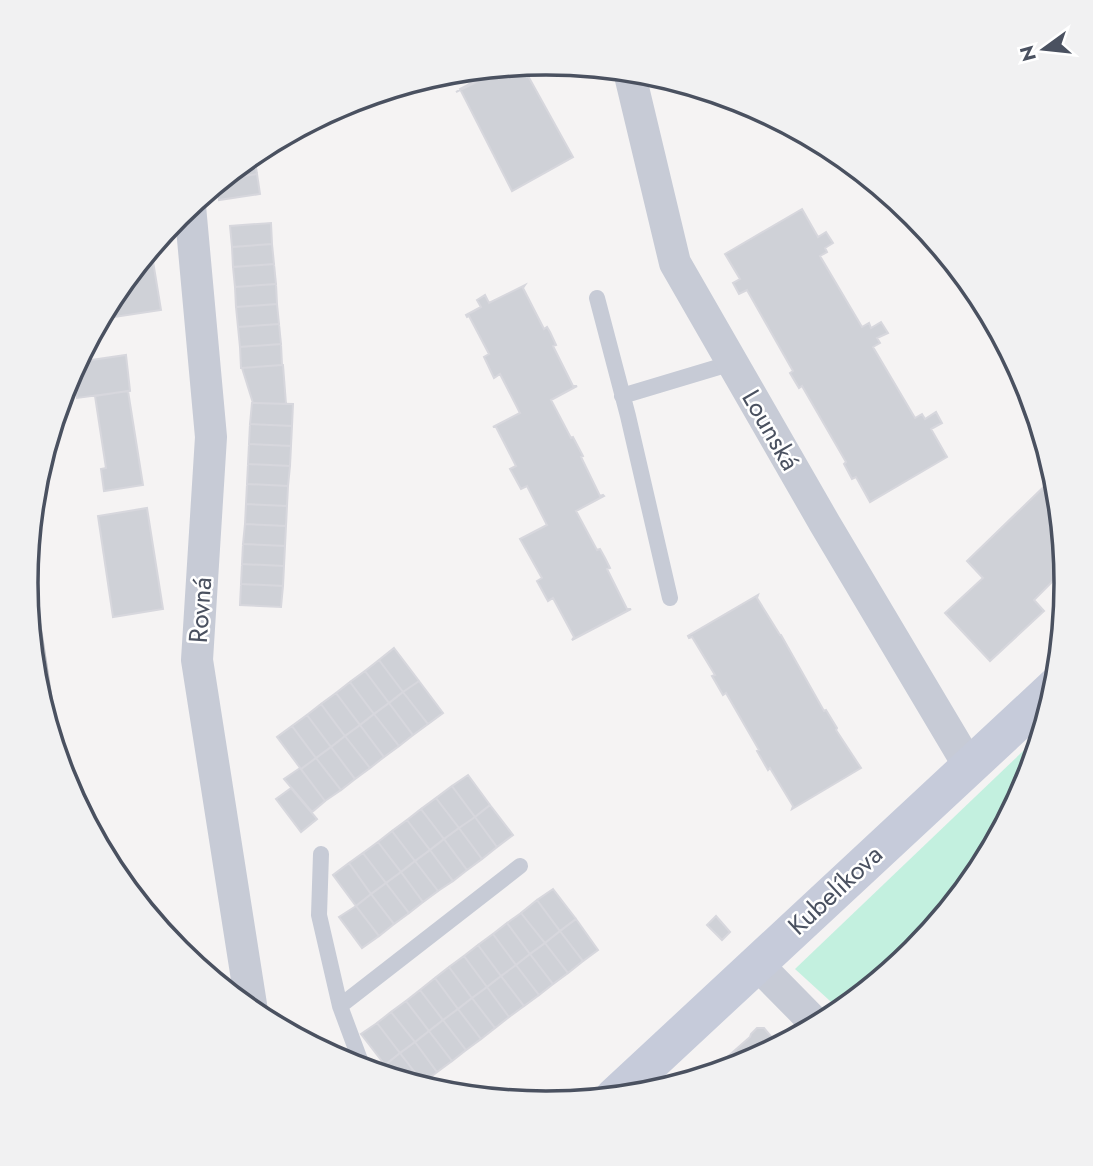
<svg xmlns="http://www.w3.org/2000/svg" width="1093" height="1166" viewBox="0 0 1093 1166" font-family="Jost,sans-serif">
  <rect width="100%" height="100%" fill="#f5f3f3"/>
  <!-- green -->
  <path fill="#c3f0df" d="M1042 733 1027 782 979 872 914 951 841 1011 795 969Z"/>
  <!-- building -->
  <path fill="#cfd1d7" stroke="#d7d7dd" stroke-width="2" d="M522 65 573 157 512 191 460 89 503 67Z
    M503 67 480 80 456 92 477 79 472 70Z
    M254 154 257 174 223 179 253 154Z
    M257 174 260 194 219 200 217 184 223 179Z
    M802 209 818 237 826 232 833 243 825 248 827 252 820 256 862 327 869 323 871 328 881 322 888 333 877 338 880 343 873 347 915 418 922 414 925 419 936 412 942 423 931 429 947 457 870 502 856 477 852 479 844 464 846 462 802 386 799 388 790 373 793 371 747 290 739 294 733 283 740 279 725 254Z
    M271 223 272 244 232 247 230 226Z
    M272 244 274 264 233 267 232 247Z
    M151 249 161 310 101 319 114 294Z
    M274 264 276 284 235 287 233 267Z
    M276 284 277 304 236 307 235 287Z
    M525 285 523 288 544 329 547 327 550 332 556 345 553 346 573 386H577L551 400 571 438 573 437 583 456 581 457 600 496 603 495 604 496 576 511 597 550 600 549 605 558 610 568 607 569 627 609H631L572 640 574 637 553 598 548 601 537 581 542 578 520 539 547 525 527 486 521 489 510 469 516 466 496 427H493L520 413 500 374 494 378 484 357 489 354 469 316 467 317 466 315 481 307 477 300 485 295 489 303Z
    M277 304 279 324 238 327 236 307Z
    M279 324 281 344 240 347 238 327Z
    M281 344 282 365 241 368 240 347Z
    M126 355 130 391 77 398 73 371 78 362Z
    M283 365 286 404 253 403 242 368Z
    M128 391 143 485 104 491 101 469 106 468 95 396Z
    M252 403 293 404 292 426 250 424Z
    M250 424 292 426 291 446 249 444Z
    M249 444 291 446 290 466 248 464Z
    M248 464 290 466 288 486 247 484Z
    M1055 476 1065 569 1034 600 1044 611 990 661 945 613 983 578 967 561Z
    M247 484 288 486 287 506 246 504Z
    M246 504 287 506 286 526 245 524Z
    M147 508 163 609 113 617 98 516Z
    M245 524 286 526 285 546 243 544Z
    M243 544 285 546 284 566 242 564Z
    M242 564 284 566 283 586 241 584Z
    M241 584 283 586 281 607 240 605Z
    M758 595 757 598 780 635H781L824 711 826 710 837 728 836 730 861 768 792 809 793 806 770 768 768 770 757 751 759 750 726 693 723 695 712 676 715 675 692 637 689 638 688 636Z
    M394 648 419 681 403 692 379 660Z
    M379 660 403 692 389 703 365 671Z
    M365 671 389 703 374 714 350 682Z
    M419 681 443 713 428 724 403 692Z
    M350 682 374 714 360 725 336 693Z
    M403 692 428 724 413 735 389 703Z
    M336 693 360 725 345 736 321 704Z
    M389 703 413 735 399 746 374 714Z
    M321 704 345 736 331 747 307 715Z
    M374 714 399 746 384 757 360 725Z
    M307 715 331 747 316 758 292 726Z
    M360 725 384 757 370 768 345 736Z
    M292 726 316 758 301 769 277 737Z
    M345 736 370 768 355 779 331 747Z
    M331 747 355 779 341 790 316 758Z
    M316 758 341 790 325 801 301 769Z
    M300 768 325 801 312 812 284 779Z
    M468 775 490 805 475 817 452 786Z
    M452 786 475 817 459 828 436 798Z
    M291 788 317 819 301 832 276 799Z
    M436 798 459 828 444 839 421 809Z
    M490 805 513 835 497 847 475 817Z
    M421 809 444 839 430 850 407 820Z
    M475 817 497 847 482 859 459 828Z
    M407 820 430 850 415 861 392 831Z
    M459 828 482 859 467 870 444 839Z
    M392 831 415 861 401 872 378 842Z
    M444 839 467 870 453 881 430 850Z
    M378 842 401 872 386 883 363 853Z
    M430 850 453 881 438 891 415 861Z
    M363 853 386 883 371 894 349 863Z
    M415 861 438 891 423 902 401 872Z
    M349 863 371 894 356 906 333 875Z
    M401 872 423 902 409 913 386 883Z
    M386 883 409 913 394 924 371 894Z
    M553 889 576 919 560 931 537 900Z
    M371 894 394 924 379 936 356 906Z
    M537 900 560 931 545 943 521 913Z
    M356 906 379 936 362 948 339 917Z
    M521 913 545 943 530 954 507 923Z
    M716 916 730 932 722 940 707 925Z
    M576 919 598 950 583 961 560 931Z
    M507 923 530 954 516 965 493 934Z
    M560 931 583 961 568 973 545 943Z
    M493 934 516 965 501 976 478 945Z
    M545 943 568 973 553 984 530 954Z
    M478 945 501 976 487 987 464 956Z
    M530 954 553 984 539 995 516 965Z
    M464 956 487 987 472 998 449 967Z
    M516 965 539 995 524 1006 501 976Z
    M449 967 472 998 458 1009 435 978Z
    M501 976 524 1006 509 1017 487 987Z
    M435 978 458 1009 443 1020 420 990Z
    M487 987 509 1017 495 1028 472 998Z
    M420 990 443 1020 429 1031 406 1001Z
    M472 998 495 1028 481 1039 458 1009Z
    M406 1001 429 1031 415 1042 391 1012Z
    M458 1009 481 1039 466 1050 443 1020Z
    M391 1012 415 1042 400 1053 377 1023Z
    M443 1020 466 1050 452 1061 429 1031Z
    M377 1023 400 1053 385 1065 361 1034Z
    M757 1028H764L779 1046 745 1064 711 1074 718 1068 717 1066 750 1037 751 1034Z
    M429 1031 452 1061 437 1072 415 1042Z
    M415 1042 437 1072 423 1083 400 1053Z
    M400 1053 423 1083 419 1085 395 1078 385 1065Z"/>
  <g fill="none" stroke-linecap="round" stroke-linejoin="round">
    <!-- lane -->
    <path stroke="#c7cbd6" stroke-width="16" d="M597 298 628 416 670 598
      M622 396 732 363
      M321 854 319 915 340 1006 363 1068
      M340 1006 520 866"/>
    <!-- street -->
    <path stroke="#c7cbd6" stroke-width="32" d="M629 71 675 263 825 524 969 766
      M190 206 211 437 197 660 252 1011
      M756 963 817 1025"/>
    <!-- secondary -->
    <path stroke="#c6cbda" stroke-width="38" d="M614 1097 1057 685"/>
    <!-- rail casing -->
    <g stroke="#b5b6bc" stroke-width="8">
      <path id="rail" d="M28 564 57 753"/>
    </g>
    <!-- rail -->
    <use href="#rail" stroke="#fff" stroke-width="5" stroke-dasharray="16" stroke-linecap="butt"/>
  </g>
  <g text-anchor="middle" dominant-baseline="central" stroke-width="5" stroke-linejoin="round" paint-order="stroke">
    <!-- street labels -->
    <g font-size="26" fill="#4a5160" stroke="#fff">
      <text transform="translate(771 430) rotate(60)">Lounská</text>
      <text transform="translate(200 610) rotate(-86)">Rovná</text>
      <text transform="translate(835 890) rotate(-43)">Kubelíkova</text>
    </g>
  </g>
  <!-- crop -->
  <path d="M0 0H1093V1166H0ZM38 583a508 508 0 1 1 1016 0a508 508 0 1 1-1016 0Z" fill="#f1f1f2" fill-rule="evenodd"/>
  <path fill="none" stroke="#4a5160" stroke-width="3.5" d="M38 583a508 508 0 1 1 1016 0a508 508 0 1 1-1016 0Z"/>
  <!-- north arrow -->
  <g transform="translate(1044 49) rotate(255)" stroke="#ffffff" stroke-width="5" paint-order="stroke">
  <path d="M0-5L12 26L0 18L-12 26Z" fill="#4a5160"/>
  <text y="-10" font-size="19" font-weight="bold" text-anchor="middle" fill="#4a5160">N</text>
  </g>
</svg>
